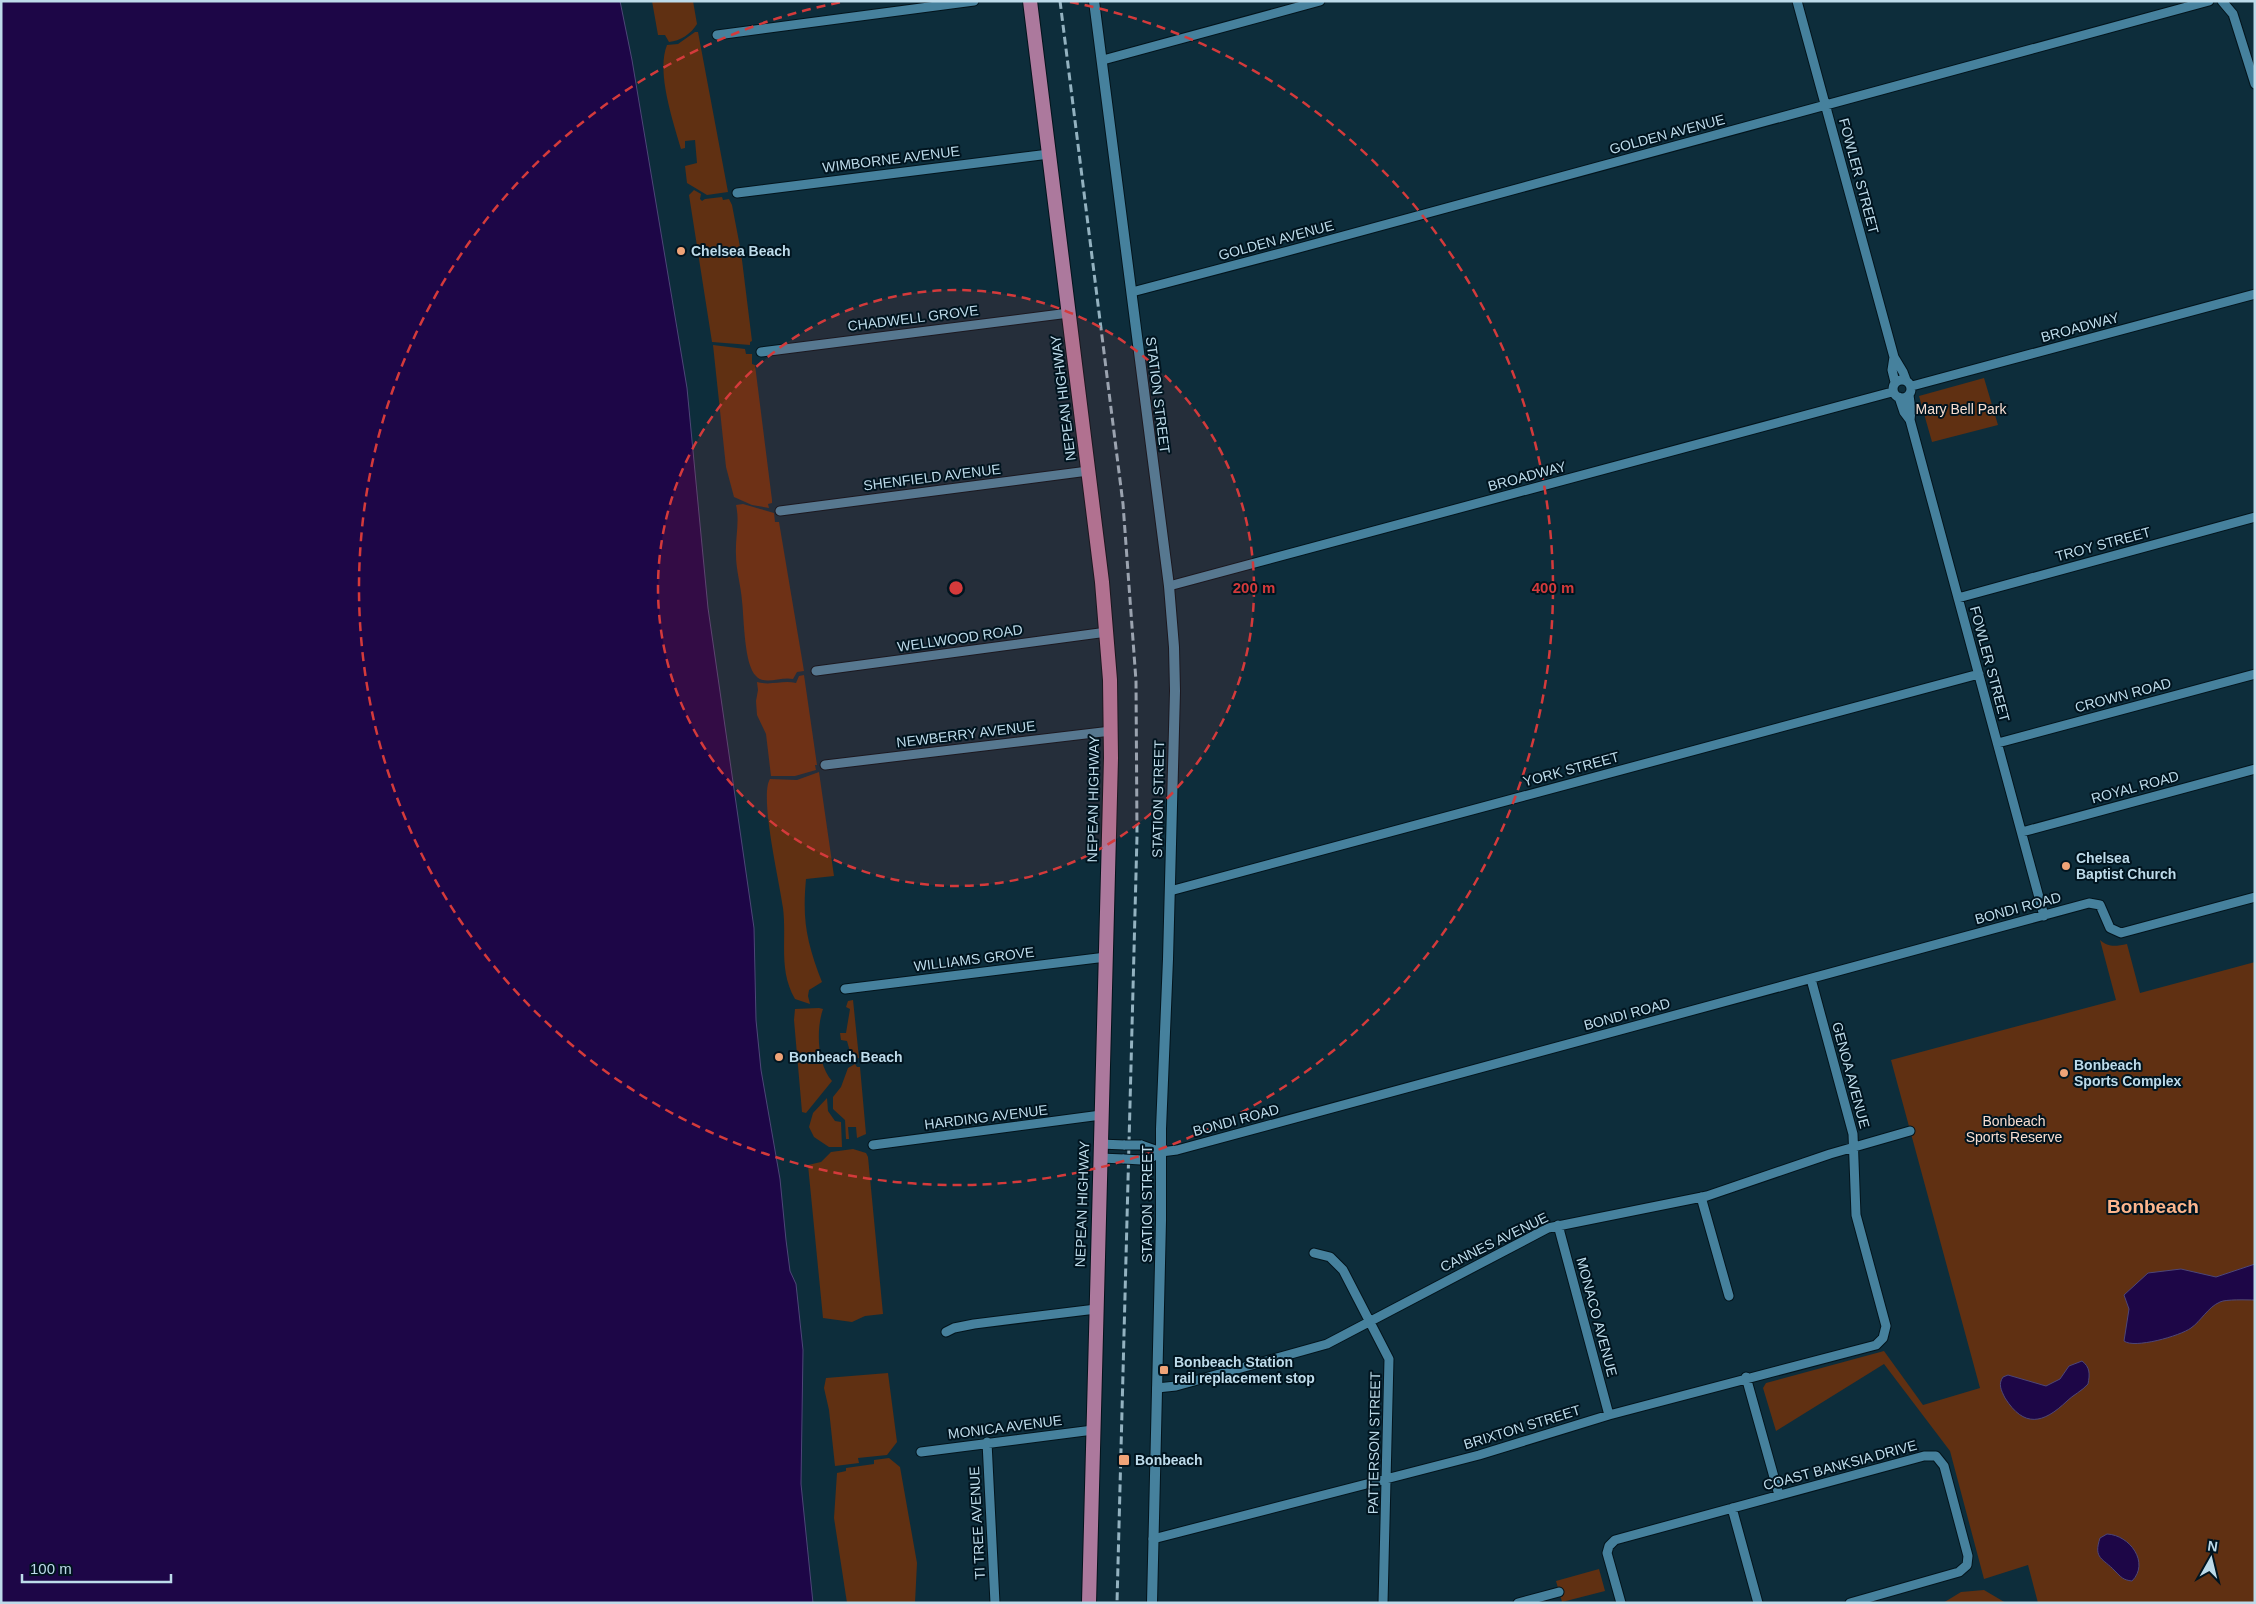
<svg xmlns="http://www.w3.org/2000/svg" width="2256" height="1604" viewBox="0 0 2256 1604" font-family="Helvetica,sans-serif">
  <rect width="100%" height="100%" fill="#0d2d3b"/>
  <!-- green -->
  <path fill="#603012" d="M652 1H693L697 24C691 34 680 41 669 42L665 35H658Z
    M695 32H698L728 192 707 195 687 183 685 166 697 163 695 140 685 141V148L681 149C673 121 656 72 667 45L678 44Z
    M694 190 701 194 700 199 702 201 705 199 722 197 723 200 729 199 732 205 741 252 752 341 750 342V345L712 342 689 195Z
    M713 345 745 349 746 354H752V364L755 365 772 500V503L768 504 769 508 752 505 734 497 726 467Z
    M1984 378 1998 425 1932 442 1919 396Z
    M743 504 774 513 775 522H779L804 671 797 672 793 679C781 676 765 686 756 676 744 665 744 617 742 601 741 586 736 570 736 555 735 538 740 522 736 505Z
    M804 675 817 765H815L816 770 795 776H771L766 734 757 715 756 701 758 690 757 682C771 686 782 680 796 683L799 676Z
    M819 772 834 876 806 879C802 921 807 943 822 982L809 990 808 996 810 1004 795 999C778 970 787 940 783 908 780 884 759 796 770 779L797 780Z
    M2100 940C2109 948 2116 946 2127 944L2140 993 2255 962V1603H2038L2028 1565 1984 1579 1950 1451 1884 1364 1776 1431 1763 1388 1766 1383 1884 1351 1923 1405 1980 1388 1891 1060 2116 1000Z
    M853 1000 859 1058 852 1059 847 1041 841 1040 840 1033H846L850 1009 846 1007 848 1001Z
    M819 1008 823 1009C816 1029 817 1064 832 1081L806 1113 802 1112 794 1020 795 1009Z
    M855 1064 857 1067H860L866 1134 857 1138 856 1127H848L849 1139H846L845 1120 833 1109V1097L841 1087 848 1068Z
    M827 1098 828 1111 835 1121 841 1122 842 1147H829L814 1137 809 1127 813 1113Z
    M853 1149 866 1153 868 1157 883 1314 865 1316 852 1322 823 1318 808 1165 821 1162 831 1152Z
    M888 1373 897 1442 887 1455 858 1458 859 1463 835 1466 829 1410 824 1388 826 1378Z
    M889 1458 900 1467 917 1563 915 1603H847L834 1518 837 1473 846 1471V1468L874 1464V1460Z
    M1599 1569 1605 1591 1562 1602 1556 1581Z
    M1984 1590 2006 1603H1943L1961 1592Z"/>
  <!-- water -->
  <path fill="#1d0647" stroke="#4d4678" d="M1 1H620L632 60 687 388 708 608 754 928 756 1020 761 1070 780 1179 786 1240 790 1271 796 1284 803 1350 801 1484 813 1603H1Z
    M2255 1264V1300C2247 1300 2226 1299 2220 1302 2208 1307 2201 1321 2191 1328 2180 1336 2134 1349 2124 1341L2129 1309 2124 1295 2148 1273 2181 1269 2216 1277Z
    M2082 1361C2090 1367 2090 1374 2088 1384 2082 1391 2073 1395 2067 1401 2043 1424 2024 1428 2005 1398 2001 1390 1998 1384 2003 1377L2008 1375 2046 1386 2060 1379 2069 1366Z
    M2107 1534C2130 1535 2150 1563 2132 1581 2123 1580 2121 1577 2115 1571 2103 1558 2093 1559 2100 1538Z"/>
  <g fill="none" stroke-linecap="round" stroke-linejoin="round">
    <!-- minor casing -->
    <g stroke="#03141c" stroke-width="11">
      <path id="minor" d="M1797 1 1894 357 1903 372 1906 380
        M2222 1 2233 14 2255 84
        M717 35 974 1
        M1103 60 1320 1
        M737 193 1049 154
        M1132 292 1288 251 2209 1
        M761 352 1069 313
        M1894 357 1892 370 1895 382
        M1893 389a9 9 0 1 1 18 0a9 9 0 1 1-18 0Z
        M1912 386 2255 294
        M1909 395 1911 410 1910 420
        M1899 397 1904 412 1910 420 2044 916
        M780 511 1088 471
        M1169 586 1892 392
        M1958 598 2255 517
        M816 671 1107 632
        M1998 743 2255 674
        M825 765 1111 731
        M2022 832 2255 769
        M1170 891 1979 674
        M845 989 1106 957
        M1100 1144 1125 1145
        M873 1145 1101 1115
        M1141 1145 1161 1152
        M1100 1158 1124 1159
        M1141 1160 1152 1157 1161 1152 1177 1150 2089 903 2100 905 2110 928 2121 933 2255 897
        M1701 1197 1729 1296
        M1558 1225 1609 1415
        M1314 1253 1330 1257 1343 1270 1389 1359 1383 1603
        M946 1332 954 1328 974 1324 1096 1309
        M1746 1377 1779 1495
        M1157 1388 1176 1386 1327 1344 1548 1228 1707 1196 1830 1154 1910 1131
        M987 1442 995 1603
        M921 1452 1093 1430
        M1732 1508 1758 1603
        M1153 1539 1479 1455 1609 1415 1876 1345 1883 1338 1886 1326 1856 1215 1853 1134 1811 979
        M1518 1603 1559 1592
        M1621 1603 1607 1553 1609 1546 1615 1540 1924 1456H1936L1944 1466 1968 1556 1967 1565 1959 1572 1850 1603"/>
    </g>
    <!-- tertiary casing -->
    <g stroke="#03141c" stroke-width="12">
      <path id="tertiary" d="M1094 1 1169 586 1174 647 1175 691 1168 959 1161 1129V1221L1152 1603"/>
    </g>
    <!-- trunk casing -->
    <g stroke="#03141c" stroke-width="16">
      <path id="trunk" d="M1030 1 1102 582 1110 680 1111 758 1089 1603"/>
    </g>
    <!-- minor -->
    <use href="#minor" stroke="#46819d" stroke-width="9"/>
    <!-- tertiary -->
    <use href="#tertiary" stroke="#46819d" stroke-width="10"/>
    <!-- trunk -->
    <use href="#trunk" stroke="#ac799d" stroke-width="14"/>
    <!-- rail -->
    <path stroke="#93b2c0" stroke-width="3" stroke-dasharray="8 4" stroke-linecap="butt" d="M1060 1 1123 504 1136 681 1137 836 1117 1603"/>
    <!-- minor-bridge casing -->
    <g stroke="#03141c" stroke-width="11" stroke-linecap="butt">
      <path id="minor-bridge" d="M1125 1145H1141
        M1124 1159 1141 1160"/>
    </g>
    <!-- minor-bridge -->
    <use href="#minor-bridge" stroke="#46819d" stroke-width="9"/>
  </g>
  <!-- distance rings -->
  <circle cx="956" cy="588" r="298" fill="#d43a3b" fill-opacity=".12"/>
  <g fill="none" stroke="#d43a3b" stroke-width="2.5" stroke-dasharray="9 6">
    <circle cx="956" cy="588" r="298"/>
    <path d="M1070 2A597 597 0 1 1 842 2"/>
  </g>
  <!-- markers -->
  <g fill="#efa377" stroke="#00141f" stroke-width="2">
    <circle cx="681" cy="251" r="5"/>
    <circle cx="2066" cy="866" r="5"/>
    <circle cx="779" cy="1057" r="5"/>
    <circle cx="2064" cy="1073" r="5"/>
    <rect x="1159" y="1365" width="10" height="10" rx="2.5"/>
    <rect x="1118" y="1454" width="12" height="12" rx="2.5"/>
  </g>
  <g text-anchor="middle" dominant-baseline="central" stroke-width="4" stroke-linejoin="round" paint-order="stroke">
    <!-- street labels -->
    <g font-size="14" fill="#bddbea" stroke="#00141f">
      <text transform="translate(1667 134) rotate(-15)">GOLDEN AVENUE</text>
      <text transform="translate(891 159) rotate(-7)">WIMBORNE AVENUE</text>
      <text transform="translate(1859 176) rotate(75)">FOWLER STREET</text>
      <text transform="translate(1276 240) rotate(-15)">GOLDEN AVENUE</text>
      <text transform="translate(913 318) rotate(-7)">CHADWELL GROVE</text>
      <text transform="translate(2080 327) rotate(-15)">BROADWAY</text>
      <text transform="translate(1158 395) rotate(83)">STATION STREET</text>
      <text transform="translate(1063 398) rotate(-97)">NEPEAN HIGHWAY</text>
      <text transform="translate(1527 476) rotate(-15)">BROADWAY</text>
      <text transform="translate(932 477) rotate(-7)">SHENFIELD AVENUE</text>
      <text transform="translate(2103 544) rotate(-15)">TROY STREET</text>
      <text transform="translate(960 638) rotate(-8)">WELLWOOD ROAD</text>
      <text transform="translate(1990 664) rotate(75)">FOWLER STREET</text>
      <text transform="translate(2123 695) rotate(-15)">CROWN ROAD</text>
      <text transform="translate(966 734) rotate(-7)">NEWBERRY AVENUE</text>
      <text transform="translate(1571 769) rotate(-15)">YORK STREET</text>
      <text transform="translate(2135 787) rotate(-15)">ROYAL ROAD</text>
      <text transform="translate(1093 799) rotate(-89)">NEPEAN HIGHWAY</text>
      <text transform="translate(1158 799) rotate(-89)">STATION STREET</text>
      <text transform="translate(2018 908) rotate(-15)">BONDI ROAD</text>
      <text transform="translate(974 959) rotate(-7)">WILLIAMS GROVE</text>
      <text transform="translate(1627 1014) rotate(-15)">BONDI ROAD</text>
      <text transform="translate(1851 1075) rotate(75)">GENOA AVENUE</text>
      <text transform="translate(986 1117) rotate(-7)">HARDING AVENUE</text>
      <text transform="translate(1236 1120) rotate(-15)">BONDI ROAD</text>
      <text transform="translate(1082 1204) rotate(-88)">NEPEAN HIGHWAY</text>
      <text transform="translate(1147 1204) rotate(-90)">STATION STREET</text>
      <text transform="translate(1494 1242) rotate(-26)">CANNES AVENUE</text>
      <text transform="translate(1597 1317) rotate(75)">MONACO AVENUE</text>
      <text transform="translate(1005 1427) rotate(-7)">MONICA AVENUE</text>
      <text transform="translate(1522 1427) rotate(-17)">BRIXTON STREET</text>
      <text transform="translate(1374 1443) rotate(-89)">PATTERSON STREET</text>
      <text transform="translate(1840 1465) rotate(-15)">COAST BANKSIA DRIVE</text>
      <text transform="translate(977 1523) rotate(-93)">TI TREE AVENUE</text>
    </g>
    <!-- poi labels -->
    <g font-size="14" font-weight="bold" fill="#bddbea" stroke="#00141f" text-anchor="start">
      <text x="691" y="251">Chelsea Beach</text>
      <text x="2076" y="858">Chelsea<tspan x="2076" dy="16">Baptist Church</tspan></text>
      <text x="789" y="1057">Bonbeach Beach</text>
      <text x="2074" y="1065">Bonbeach<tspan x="2074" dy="16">Sports Complex</tspan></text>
      <text x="1174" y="1362">Bonbeach Station<tspan x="1174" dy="16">rail replacement stop</tspan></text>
      <text x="1135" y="1460">Bonbeach</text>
    </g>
    <!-- park labels -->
    <g font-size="14" fill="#f8ded1" stroke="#00141f">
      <text x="1961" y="409">Mary Bell Park</text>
      <text x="2014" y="1121">Bonbeach<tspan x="2014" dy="16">Sports Reserve</tspan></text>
    </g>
    <!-- district labels -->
    <g font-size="19" font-weight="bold" fill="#feb68d" stroke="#00141f">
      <text x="2153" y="1206">Bonbeach</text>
    </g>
  </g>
  <circle cx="956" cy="588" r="8" fill="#d43a3b" stroke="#00141f" stroke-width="2.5"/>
  <g font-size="15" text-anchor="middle" font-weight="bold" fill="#d43a3b" stroke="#00141f" stroke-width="4" stroke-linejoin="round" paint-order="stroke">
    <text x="1254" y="593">200 m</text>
    <text x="1553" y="593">400 m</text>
  </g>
  <!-- border -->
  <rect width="2256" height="1604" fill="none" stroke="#bddbea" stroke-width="5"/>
  <!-- north arrow -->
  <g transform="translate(2211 1559) rotate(8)" stroke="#00141f" stroke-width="4" paint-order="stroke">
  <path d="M0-4L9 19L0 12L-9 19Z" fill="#bddbea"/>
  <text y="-8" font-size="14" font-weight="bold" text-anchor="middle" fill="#bddbea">N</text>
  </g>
  <!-- scale -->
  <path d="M22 1574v8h149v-8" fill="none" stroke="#bddbea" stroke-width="2.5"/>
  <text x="30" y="1574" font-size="15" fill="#bddbea" stroke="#00141f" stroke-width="4" paint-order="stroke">100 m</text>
</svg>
